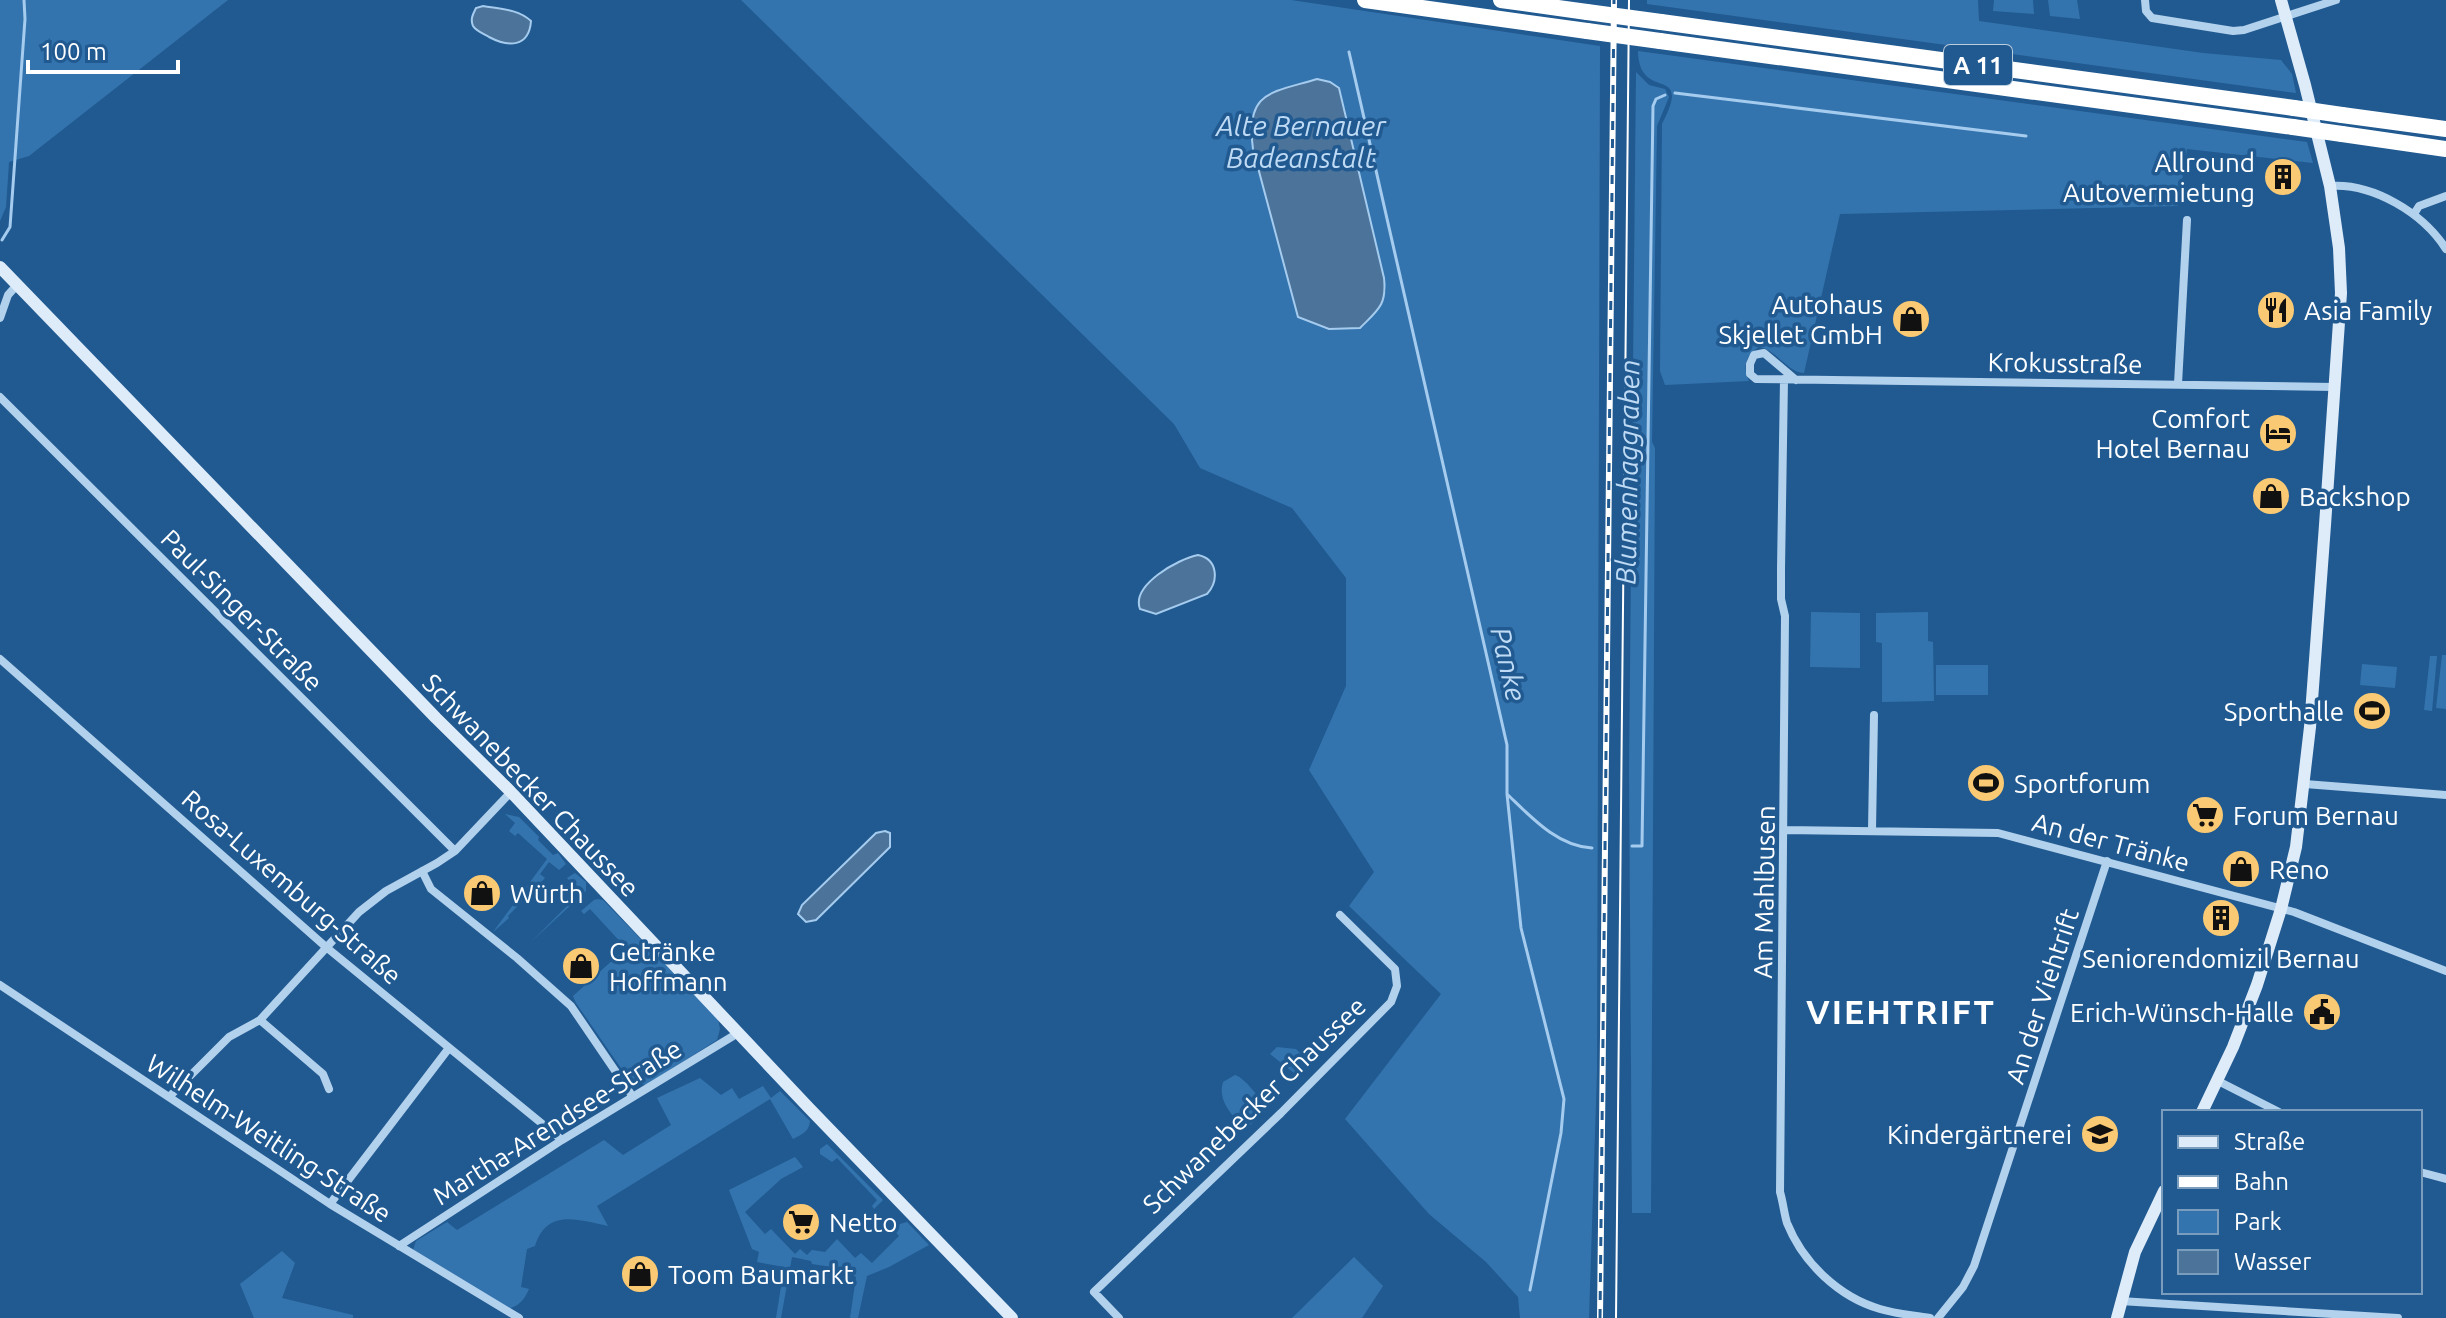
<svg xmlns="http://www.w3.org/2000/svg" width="2446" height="1318" viewBox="0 0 2446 1318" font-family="Ubuntu,sans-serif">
  <rect width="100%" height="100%" fill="#215a91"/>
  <!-- green -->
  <path fill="#3474ae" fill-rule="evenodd" d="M0 0H228L29 156 9 162 6 207 0 221Z
    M741 0H1291L1600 46 1597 1071 1589 1318H1520L1518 1297 1486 1262 1429 1214 1345 1119 1441 994 1349 906 1374 872 1309 770 1346 686V578L1292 508 1200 468 1174 424ZM1339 88 1384 278 1386 292 1298 316 1253 149 1250 130Z
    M1647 0H1978L1979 21 2203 53 2281 60 2292 74 2296 93 1647 4Z
    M1994 0H2033L2034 14 1993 11Z
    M2048 0H2077L2080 19 2050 16Z
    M1638 51 2307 142 2313 163 2187 149 2178 206 1840 214 1804 373C1787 372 1777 350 1759 347 1746 355 1742 367 1749 381L1665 385 1660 371 1662 124C1694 62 1639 104 1638 51Z
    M1636 72 1649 85 1665 89 1669 97 1657 126 1652 442 1655 448 1651 1213H1632L1629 770Z
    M1811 612 1860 613V668L1810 667Z
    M1928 612V641L1933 642 1934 701 1882 702V643L1876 642V613Z
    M2442 655H2446V709L2436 708Z
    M2430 656H2437L2432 711 2424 710Z
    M2362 664 2397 667 2395 688 2360 685Z
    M1936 665H1988V695H1936Z
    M505 814 519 817 539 837 538 840 553 855 558 853 566 864 559 870 549 862 540 874 545 878 508 916 509 918 493 932 547 859 518 833 515 836 509 831 515 823Z
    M575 873 586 882V891L531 942 580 893 567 878Z
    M598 899 603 900 718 1019 720 1029 717 1040 646 1085 634 1082 625 1074 576 1003 573 996 626 948 590 909 584 914 581 911 594 900Z
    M1277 1047 1296 1049 1306 1059V1063L1294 1073 1270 1054Z
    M1235 1075C1245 1078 1259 1098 1268 1108L1246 1129C1233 1117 1217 1101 1223 1082Z
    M700 1078 721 1095 732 1088 739 1099 763 1086 771 1098 780 1091 810 1121C809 1132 802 1134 793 1139L770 1099 597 1206 608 1226C578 1220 547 1208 535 1246L527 1249 521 1287 529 1289C524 1300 519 1307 506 1309L413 1250 416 1241 447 1222 457 1230 604 1140 623 1155 671 1125 657 1098Z
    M827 1144 883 1200 874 1209 872 1206 877 1200 837 1158 832 1162 820 1154V1149Z
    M795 1157 803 1167 781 1179 745 1212 765 1234 771 1229 795 1254 800 1249 807 1255 812 1250 825 1252 837 1239 855 1258 861 1253 872 1263 899 1236 894 1230 900 1224 907 1222 929 1245 889 1267 867 1276 858 1318H850L856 1277 845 1269 812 1264 811 1261 792 1257 781 1318H776L784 1267 757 1262 759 1252 752 1249 729 1190Z
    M282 1251 295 1263 282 1298 353 1315V1318H254L240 1284Z
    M1354 1257 1383 1286 1362 1318H1292Z"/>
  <!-- water -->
  <path fill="#4c739a" stroke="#a5ccee" stroke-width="2" d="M483 6C500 9 518 9 531 21 529 48 508 47 489 37 484 34 476 31 473 26 470 19 473 14 476 8Z
    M1317 79 1330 82 1339 88 1384 278C1387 305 1378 310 1360 328L1329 329 1298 317 1253 149C1245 91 1271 93 1317 79Z
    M1198 555C1218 559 1219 581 1207 594L1156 614 1140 609C1131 585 1178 559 1198 555Z
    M885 831 890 833V847L816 920 806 922 798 914 802 905 876 833Z"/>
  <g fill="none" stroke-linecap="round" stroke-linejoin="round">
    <!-- stream -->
    <path stroke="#a5ccee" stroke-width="3" d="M1349 52 1507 745V794L1521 928 1564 1099 1561 1133 1530 1290
      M1675 93 2026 136
      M2 240 10 227 25 19 24 0
      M1507 794C1531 817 1557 846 1592 848
      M1632 846H1642L1653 106 1656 99 1665 95"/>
    <!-- street -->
    <path stroke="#b2d1ed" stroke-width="8" d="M2145 0 2146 11 2152 18 2233 31 2244 30 2336 0
      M2330 186C2373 183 2423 213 2446 249
      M2414 214 2419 206 2446 196
      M0 318 8 295 17 285
      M1784 379 1781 569V599L1785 616 1780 1192C1783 1202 1784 1213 1787 1223 1803 1263 1839 1297 1880 1309 1896 1314 1914 1315 1930 1318
      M1796 380 1764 353 1754 355 1750 364V374L1756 379 2334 387
      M2178 384 2187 220
      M0 397 455 851
      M0 659 326 947 562 1140
      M2305 784 2446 795
      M1785 830 1998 833 2294 912 2446 971
      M1872 830 1874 715
      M422 871 431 889 517 958 571 1006 633 1097
      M0 985 330 1204 519 1318
      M260 1020 323 1074 329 1089
      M2218 1081 2279 1112
      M169 1097 229 1037 260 1020 359 912 386 891 437 863 455 851 511 792
      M2420 1172 2446 1179
      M330 1204 449 1048
      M399 1246 562 1140 738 1033
      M2120 1301 2398 1318
      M1119 1318 1094 1292 1281 1113 1391 1002 1397 986 1395 969 1340 915
      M1938 1318 1963 1287 1974 1266 2107 861"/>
    <!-- secondary -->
    <path stroke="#deecfa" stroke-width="12" d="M0 267 436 718 511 792 809 1108 1012 1318
      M2202 1112 2233 1047 2257 985 2281 909 2296 847 2310 727 2325 525 2341 293 2339 248 2330 186 2305 85 2281 0
      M2117 1318 2135 1252 2164 1191"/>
    <!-- highway -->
    <path stroke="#fff" stroke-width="16" d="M1365 0 1587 31
      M1501 0 1587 12
      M1661 22 2294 108
      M1660 41 2293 127
      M2342 115 2446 129
      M2342 134 2446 149"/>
    <!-- tram -->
    <path stroke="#fff" stroke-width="2" d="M1616 1318 1629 0"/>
    <!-- rail casing -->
    <g stroke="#fff" stroke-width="6">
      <path id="rail" d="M1600 1318 1614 0"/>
    </g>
    <!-- rail -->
    <use href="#rail" stroke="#215a91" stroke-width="3" stroke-dasharray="9" stroke-linecap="butt"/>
    <!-- highway-bridge -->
    <path stroke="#fff" stroke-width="16" d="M1587 12 1661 22
      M1587 31 1660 41
      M2294 108 2342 115
      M2293 127 2342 134"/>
  </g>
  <!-- icons -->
  <defs>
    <g id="building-disc" transform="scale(2)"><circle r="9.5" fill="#fac973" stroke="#215a91"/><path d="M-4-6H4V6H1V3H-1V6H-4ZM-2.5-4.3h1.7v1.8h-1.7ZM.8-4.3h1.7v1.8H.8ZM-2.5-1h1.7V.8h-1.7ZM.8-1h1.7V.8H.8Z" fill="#111"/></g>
    <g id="restaurant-disc" transform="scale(2)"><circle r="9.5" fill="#fac973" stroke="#215a91"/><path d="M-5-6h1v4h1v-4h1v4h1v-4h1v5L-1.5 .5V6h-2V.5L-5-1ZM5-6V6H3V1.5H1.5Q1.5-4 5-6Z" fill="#111"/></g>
    <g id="shop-disc" transform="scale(2)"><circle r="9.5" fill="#fac973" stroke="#215a91"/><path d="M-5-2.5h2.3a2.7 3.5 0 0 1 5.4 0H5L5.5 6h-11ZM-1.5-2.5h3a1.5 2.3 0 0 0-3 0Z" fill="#111"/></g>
    <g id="hotel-disc" transform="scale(2)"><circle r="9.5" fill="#fac973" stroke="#215a91"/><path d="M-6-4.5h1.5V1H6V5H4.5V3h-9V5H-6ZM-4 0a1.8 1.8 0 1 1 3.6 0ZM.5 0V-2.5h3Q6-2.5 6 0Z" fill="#111"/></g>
    <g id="stadium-disc" transform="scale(2)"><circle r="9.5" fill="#fac973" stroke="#215a91"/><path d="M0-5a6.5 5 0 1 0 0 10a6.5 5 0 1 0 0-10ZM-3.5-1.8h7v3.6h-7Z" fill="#111"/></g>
    <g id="supermarket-disc" transform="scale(2)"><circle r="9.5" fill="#fac973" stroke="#215a91"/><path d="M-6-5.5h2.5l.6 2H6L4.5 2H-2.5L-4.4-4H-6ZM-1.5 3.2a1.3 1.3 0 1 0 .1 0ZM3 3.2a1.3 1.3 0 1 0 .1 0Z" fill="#111"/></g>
    <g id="civic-disc" transform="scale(2)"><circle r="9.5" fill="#fac973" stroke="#215a91"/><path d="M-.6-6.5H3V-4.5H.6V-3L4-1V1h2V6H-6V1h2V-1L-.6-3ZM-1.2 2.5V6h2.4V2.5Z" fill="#111"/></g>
    <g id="school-disc" transform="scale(2)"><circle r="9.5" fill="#fac973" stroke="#215a91"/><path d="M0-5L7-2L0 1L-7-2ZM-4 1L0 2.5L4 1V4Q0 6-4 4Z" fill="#111"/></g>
  </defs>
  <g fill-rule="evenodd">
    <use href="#building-disc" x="2283" y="177"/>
    <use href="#restaurant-disc" x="2276" y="310"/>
    <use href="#shop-disc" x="1911" y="319"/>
    <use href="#hotel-disc" x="2278" y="433"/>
    <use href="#shop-disc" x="2271" y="496"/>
    <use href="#stadium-disc" x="2372" y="711"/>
    <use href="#stadium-disc" x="1986" y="783"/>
    <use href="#supermarket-disc" x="2205" y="815"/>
    <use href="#shop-disc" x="2241" y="869"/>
    <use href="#shop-disc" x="482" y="893"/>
    <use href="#building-disc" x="2221" y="918"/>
    <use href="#shop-disc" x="581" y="966"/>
    <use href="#civic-disc" x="2322" y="1012"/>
    <use href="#school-disc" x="2100" y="1134"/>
    <use href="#supermarket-disc" x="801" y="1222"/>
    <use href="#shop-disc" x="640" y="1274"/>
  </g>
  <g text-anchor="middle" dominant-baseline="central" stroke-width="7" stroke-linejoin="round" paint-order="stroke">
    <!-- shield labels -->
    <rect fill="#215a91" stroke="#bccede" stroke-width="2" x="1944" y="45" width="68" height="40" rx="6"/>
    <g font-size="24" font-weight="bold" fill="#fff">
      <text x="1978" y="65">A 11</text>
    </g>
    <!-- poi labels -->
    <g font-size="26" fill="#fff" stroke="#215a91" text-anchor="start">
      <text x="2255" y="162" text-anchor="end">Allround<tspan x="2255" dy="30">Autovermietung</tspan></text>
      <text x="1883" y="304" text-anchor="end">Autohaus<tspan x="1883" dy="30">Skjellet GmbH</tspan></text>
      <text x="2304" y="310">Asia Family</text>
      <text x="2250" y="418" text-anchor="end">Comfort<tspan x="2250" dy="30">Hotel Bernau</tspan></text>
      <text x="2299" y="496">Backshop</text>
      <text x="2344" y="711" text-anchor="end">Sporthalle</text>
      <text x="2014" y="783">Sportforum</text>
      <text x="2233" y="815">Forum Bernau</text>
      <text x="2269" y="869">Reno</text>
      <text x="510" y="893">Würth</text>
      <text x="609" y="951">Getränke<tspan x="609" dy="30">Hoffmann</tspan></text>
      <text x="2221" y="958" text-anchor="middle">Seniorendomizil Bernau</text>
      <text x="2294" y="1012" text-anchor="end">Erich-Wünsch-Halle</text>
      <text x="2072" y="1134" text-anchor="end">Kindergärtnerei</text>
      <text x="829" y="1222">Netto</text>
      <text x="668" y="1274">Toom Baumarkt</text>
    </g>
    <!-- street labels -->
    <g font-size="26" fill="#fff" stroke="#215a91">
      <text transform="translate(2065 363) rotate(1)">Krokusstraße</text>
      <text transform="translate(242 610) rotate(45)">Paul-Singer-Straße</text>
      <text transform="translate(531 785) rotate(46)">Schwanebecker Chaussee</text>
      <text transform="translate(2111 842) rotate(15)">An der Tränke</text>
      <text transform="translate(292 887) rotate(41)">Rosa-Luxemburg-Straße</text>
      <text transform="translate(1764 892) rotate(-89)">Am Mahlbusen</text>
      <text transform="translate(2042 996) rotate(-72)">An der Viehtrift</text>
      <text transform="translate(1254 1105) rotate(-44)">Schwanebecker Chaussee</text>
      <text transform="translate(557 1122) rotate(-32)">Martha-Arendsee-Straße</text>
      <text transform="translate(269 1138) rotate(33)">Wilhelm-Weitling-Straße</text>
    </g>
    <!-- water labels -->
    <g font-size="28" font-style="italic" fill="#bedaf4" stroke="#215a91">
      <text x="1301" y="125">Alte Bernauer<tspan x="1301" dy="32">Badeanstalt</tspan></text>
      <text transform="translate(1627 472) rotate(-89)">Blumenhaggraben</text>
      <text transform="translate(1509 664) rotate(77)">Panke</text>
    </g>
    <!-- district labels -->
    <g font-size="34" font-weight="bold" letter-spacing="2" fill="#fff" stroke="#215a91">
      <text x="1901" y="1011">VIEHTRIFT</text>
    </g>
  </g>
  <!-- legend -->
  <rect x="2162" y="1110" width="260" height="184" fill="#215a91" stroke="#7a9cbd" stroke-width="2"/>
  <rect x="2178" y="1136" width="40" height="12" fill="#deecfa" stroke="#7a9cbd" stroke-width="2"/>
  <text x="2234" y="1150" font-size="24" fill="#ffffff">Straße</text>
  <rect x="2178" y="1176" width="40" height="12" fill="#ffffff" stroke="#7a9cbd" stroke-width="2"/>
  <text x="2234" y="1190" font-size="24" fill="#ffffff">Bahn</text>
  <rect x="2178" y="1210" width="40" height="24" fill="#3474ae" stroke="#7a9cbd" stroke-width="2"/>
  <text x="2234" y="1230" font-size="24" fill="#ffffff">Park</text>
  <rect x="2178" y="1250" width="40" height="24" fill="#4c739a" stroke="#7a9cbd" stroke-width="2"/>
  <text x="2234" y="1270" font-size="24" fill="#ffffff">Wasser</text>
  <!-- scale -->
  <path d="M28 60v12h150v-12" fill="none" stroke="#ffffff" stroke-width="4"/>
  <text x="40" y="60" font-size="24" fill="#ffffff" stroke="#215a91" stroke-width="6" paint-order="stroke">100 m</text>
</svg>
